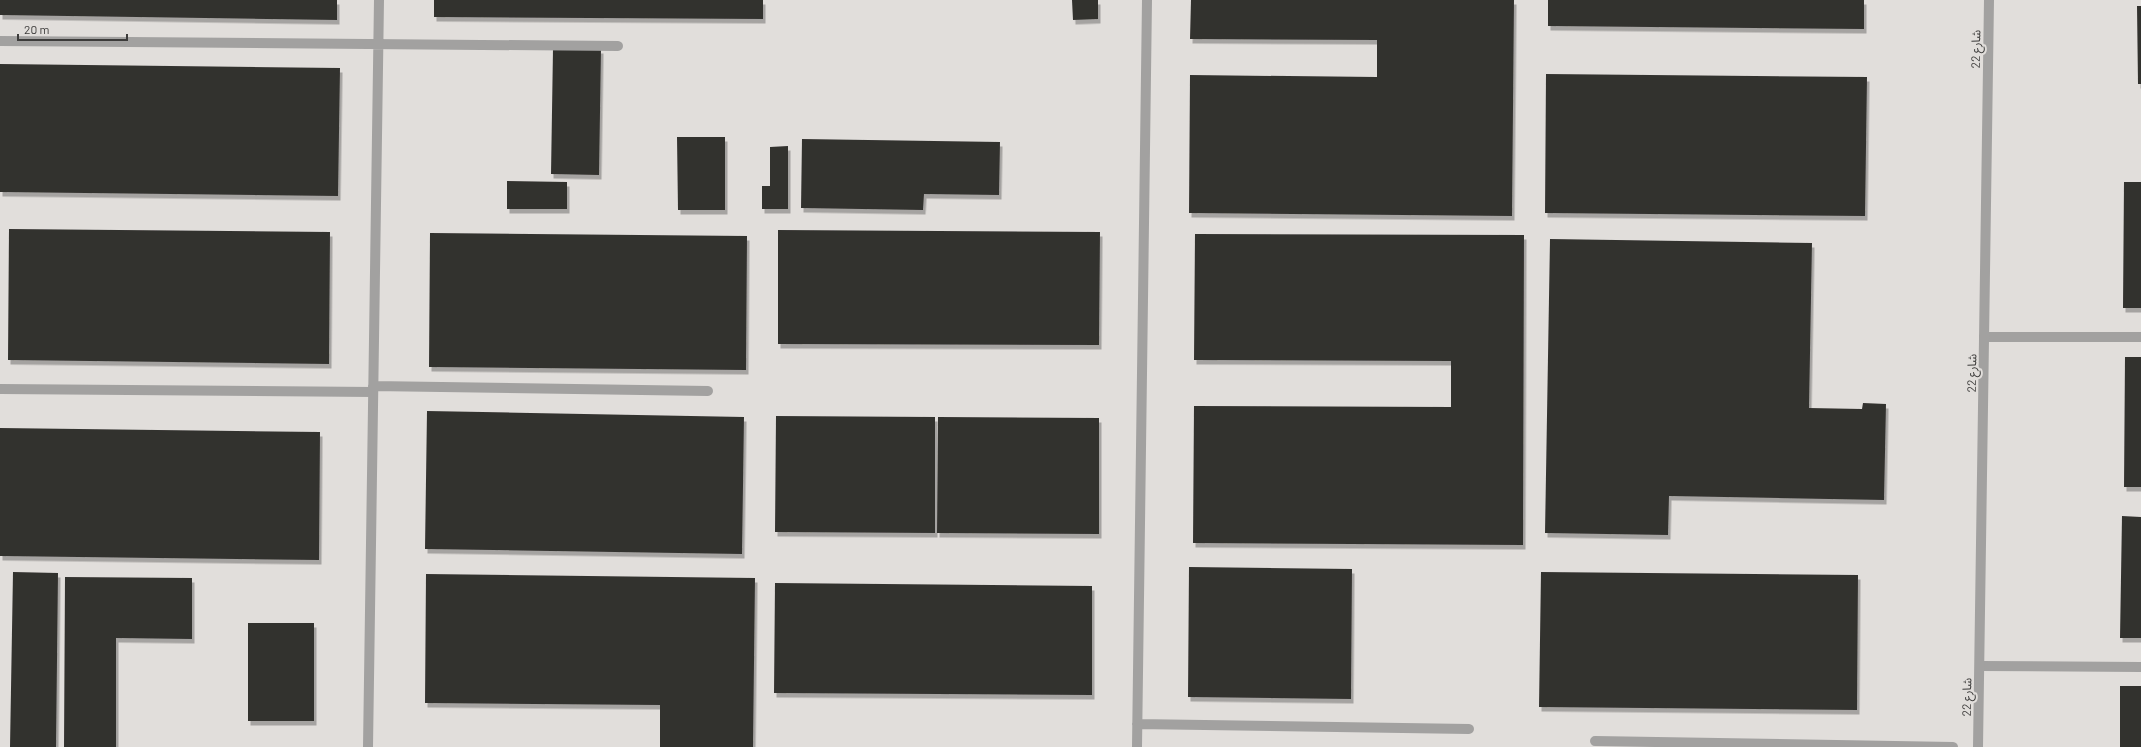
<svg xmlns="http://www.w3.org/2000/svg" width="2141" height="747" viewBox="0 0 2141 747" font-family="Barlow,'Noto Sans Arabic',sans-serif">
  <defs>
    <filter id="shadow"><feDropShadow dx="2.5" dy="4.5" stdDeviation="0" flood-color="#0004"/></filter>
  </defs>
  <rect width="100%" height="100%" fill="#e1dedb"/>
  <!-- building -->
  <path fill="#33322f" filter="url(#shadow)" d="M0 0H337V20L0 15Z
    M434 0H763V19L434 17Z
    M1072 0H1098V19L1073 20Z
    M1191 0H1514L1512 216 1189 213 1190 75 1377 77V40L1190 39Z
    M1548 0H1864V29L1548 26Z
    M2137 6H2141V84H2138Z
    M553 49H601L599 175 551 174Z
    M0 64 340 68 338 196 0 192Z
    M1546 74 1867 77 1865 216 1545 213Z
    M677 137H725V210H678Z
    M802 139 1000 142 999 195 924 194 923 210 801 208Z
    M788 146V209H762V186H770V147Z
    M507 181 567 182V209H507Z
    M2124 182H2141V308H2123Z
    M9 229 330 232 329 364 8 360Z
    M778 230 1100 232 1099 345 778 344Z
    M430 233 747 236 746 370 429 367Z
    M1195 234 1524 235 1523 545 1193 543 1194 406 1451 407V361L1194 360Z
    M1550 239 1812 243 1809 408 1862 409 1863 403 1886 404 1884 500 1669 496 1668 535 1545 533Z
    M2125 357H2141V487H2124Z
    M427 411 744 417 742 554 425 549Z
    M776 416 935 417V533L775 532Z
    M938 417 1099 418V534L937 533Z
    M0 428 320 432 319 560 0 556Z
    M2122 516 2141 517V638H2120Z
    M1189 567 1352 569 1351 699 1188 697Z
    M13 572 58 573 56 747H10Z
    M1541 572 1858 575 1857 710 1539 707Z
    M426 574 755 578 753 747H660V705L425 703Z
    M65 577 192 578V639L116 638V747H64Z
    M775 583 1092 586V695L774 693Z
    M248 623H314V721H248Z
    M2120 686H2141V747H2120Z"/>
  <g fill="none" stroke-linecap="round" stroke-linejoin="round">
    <!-- service -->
    <path stroke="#a2a1a0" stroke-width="10" d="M0 41 618 46
      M1984 337H2141
      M373 386 708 391
      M0 389 373 392
      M1980 666 2141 667
      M1137 724 1469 729
      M1595 741 1953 747
      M368 747 379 0
      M1137 747 1147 0"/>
    <!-- tertiary -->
    <path stroke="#a2a1a0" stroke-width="10" d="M1978 747 1989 0"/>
  </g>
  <g text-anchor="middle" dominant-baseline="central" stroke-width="4" stroke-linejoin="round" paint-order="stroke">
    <!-- street labels -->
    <g font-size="12" fill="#3c3b3a" stroke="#e1dedb">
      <text transform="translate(1975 49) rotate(-89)">شارع 22</text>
      <text transform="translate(1971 373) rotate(-89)">شارع 22</text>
      <text transform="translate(1966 697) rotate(-89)">شارع 22</text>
    </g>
  </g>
  <!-- scale -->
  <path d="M18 34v6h109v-6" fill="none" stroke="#3c3b3a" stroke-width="2"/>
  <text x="24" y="34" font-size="12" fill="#3c3b3a" stroke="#e1dedb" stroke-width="3" paint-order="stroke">20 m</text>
</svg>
